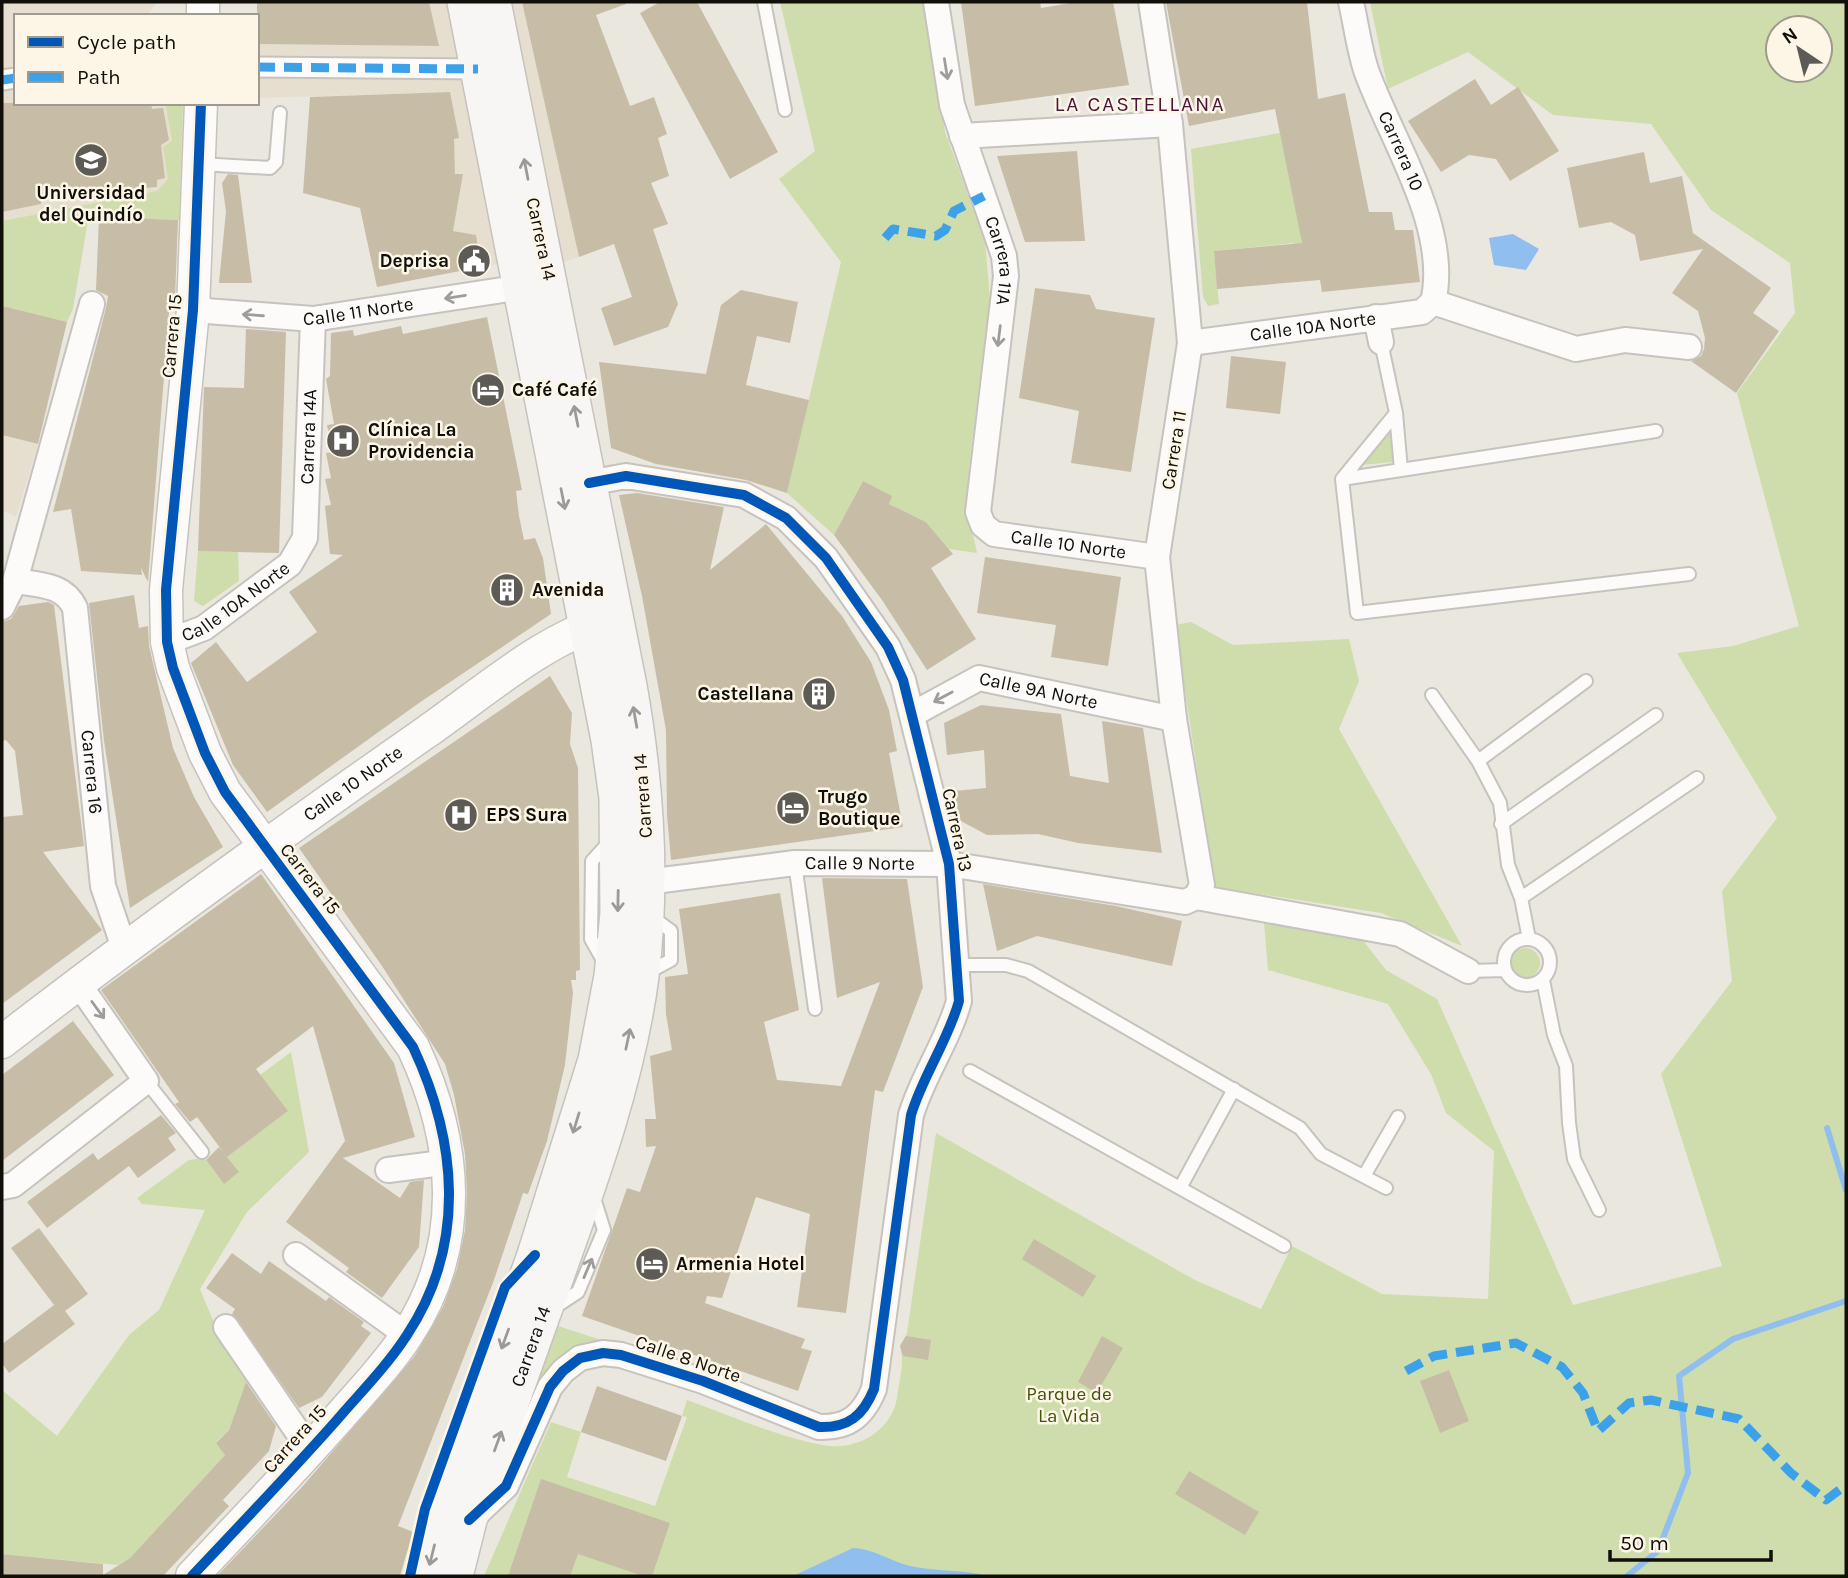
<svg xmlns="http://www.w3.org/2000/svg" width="1848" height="1578" viewBox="0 0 1848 1578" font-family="Karla,sans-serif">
  <rect width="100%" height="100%" fill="#eae7df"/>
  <!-- built -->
  <path fill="#e6dfcf" d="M2 2H156L147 16H16V103H183L179 220 99 217 2 233Z
    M429 2H522L579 257 547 268 516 261 481 267 475 235 453 231 463 174H455L450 92 257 98V44L438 46Z
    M2 435 38 444 16 517 2 510Z"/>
  <!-- green -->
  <path fill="#ceddab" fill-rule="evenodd" d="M780 2H924L945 132 985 240 990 299 969 467 968 511 977 553 949 549 926 522 889 504 891 496 863 481 834 535 787 493 841 262 779 179 815 151Z
    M1370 2H1846V1576H484L551 1422 581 1432 567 1477 655 1506 687 1417 682 1416 687 1400C726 1414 791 1442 830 1446 860 1449 892 1429 897 1398 899 1381 905 1363 900 1346L907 1333 936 1133 1193 1279 1261 1309 1292 1246 1382 1294 1488 1299 1494 1151 1446 1113 1431 1074 1388 1004 1268 970 1264 922 1362 939 1386 970 1437 999 1573 1305 1722 1266 1661 1074 1732 981 1722 891 1777 818 1677 653 1733 646 1799 626 1737 393 1795 313 1790 263 1711 210 1651 124 1553 115 1468 52 1388 89ZM1778 28H1820V70H1778Z
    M154 103H183L179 220 99 217 88 220 73 309 67 322 2 307V221L157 191 168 179 163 147 172 141 166 106H154Z
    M1280 133 1304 251 1294 243 1214 251 1219 304 1208 306 1203 297 1191 149Z
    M1389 423 1393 462 1362 465Z
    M198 551 238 552 239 581 203 606 194 601Z
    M1191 622 1233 645 1349 639 1359 681 1339 729 1462 946 1381 913 1215 887 1175 625Z
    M1510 963a15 15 0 1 1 30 0a15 15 0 1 1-30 0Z
    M291 1052 309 1152 247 1212 200 1289 219 1335 248 1377 229 1430 216 1442 225 1455 130 1558 118 1565 2 1554V1390L57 1436 129 1335 159 1310 205 1210 142 1204 137 1198 189 1160 204 1158 224 1183 238 1173 227 1157 287 1112 260 1075Z
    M552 1324 601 1340V1343L542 1381 532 1378Z"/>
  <!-- water -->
  <path fill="#90beef" d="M1513 234 1539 249 1526 270 1494 265 1489 238Z
    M853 1548C874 1549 890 1561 910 1566 936 1572 962 1569 987 1576H793Z"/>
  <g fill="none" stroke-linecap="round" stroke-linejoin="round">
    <!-- stream -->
    <path stroke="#90beef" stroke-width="6" d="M1827 1128 1846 1190
      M1627 1576 1658 1551 1688 1473 1679 1376 1733 1339 1846 1301"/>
  </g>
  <!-- building -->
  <path fill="#c7bda6" d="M257 2H429L439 46 257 44Z
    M522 2H626V4L596 15 630 106 654 97 667 134 658 138 669 176 651 183 668 224 653 229 678 304 668 327 614 346 601 308 632 297 614 244 579 257Z
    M660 2H697L778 152 730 179 640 13Z
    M961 2H1040L1041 8 1077 2H1113L1129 85 975 106Z
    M1166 2H1307L1318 99 1345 93 1369 212H1392L1395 230H1413L1420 282 1322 292 1320 280 1217 289 1214 251 1302 243 1275 109 1189 126Z
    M1475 79 1491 105 1518 87 1559 151 1510 181 1496 159 1469 155 1441 172 1408 121Z
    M450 92 459 138 454 139 455 174H463L453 231 476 235 481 267 377 287 360 208 303 193 310 97Z
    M2 103H151L152 109 163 108 169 140 161 145 165 178 157 180V187L41 196V204L2 212Z
    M1077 151 1085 241 1025 242 997 156Z
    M1644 152 1650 183 1682 176 1693 233 1771 288 1753 313 1779 331 1736 393 1691 361 1701 356 1704 349 1705 338 1698 311 1672 293 1703 249 1640 261 1635 235 1611 222 1579 228 1567 168Z
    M228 174 238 175 252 283H219L226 211 222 183Z
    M99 217 178 220 175 299H170L148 582 141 568 142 575 81 571 71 509 53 512 106 308 108 296 96 290Z
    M1035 288 1090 295 1096 309 1155 318 1131 472 1071 463 1079 411 1019 398Z
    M741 290 798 302 790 343 757 336 746 385 809 400 787 493 746 480 656 464 611 448 599 362 706 374 721 305Z
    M2 306 67 322 38 444 2 435Z
    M487 317 522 490 516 491 519 516 524 540 535 538 543 558 551 614 419 703 267 812 233 765 191 663 216 642 247 682 317 632 289 592 343 555 330 554 325 506 331 505 325 479 331 478 326 453 333 452 327 425 334 424 326 379 330 376 331 333 353 330 354 336 401 326 403 334Z
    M246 329 286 332 279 553 198 551 204 387 244 388Z
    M1231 356 1286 362 1280 414 1226 408Z
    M863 481 892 496 889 504 926 522 953 554 931 568 976 639 927 670 882 600 834 535Z
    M637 493 724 507 710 570 766 524 842 616 871 662 889 710 897 751 889 753 903 827 671 860 667 815 666 730 642 596 619 495Z
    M985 557 1121 577 1108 666 1051 657 1056 625 977 613Z
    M134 595 139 628 148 626 149 646 173 748 194 797 223 847 130 908 104 741 89 603Z
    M48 602 54 605 84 846 43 852 102 930 2 1004V817L23 815 15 751 6 740 2 741V622L11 619 19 606Z
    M550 676 572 713 570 744 578 768 580 970 576 971V980H571L573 993 565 1065 547 1141 528 1194 523 1193 494 1280 398 1526 413 1532 400 1576H217L302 1487 414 1357 443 1307 457 1269 465 1230 467 1193 465 1154 454 1095 445 1064 382 966 299 848Z
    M981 705 1061 714 1070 776 1109 783 1102 721 1143 728 1162 853 1078 843 1038 834 987 835 959 820 954 791 986 788 984 750 947 755 944 723Z
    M261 874 394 1063 415 1137 343 1158 400 1198 410 1182 424 1180 419 1247 382 1298 346 1272 349 1268 286 1222 345 1141 313 1026 256 1069 288 1111 227 1157 197 1117 190 1122 175 1104 179 1102 101 990Z
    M822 878 907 879 923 987 883 1092 875 1090 846 1313 797 1307 810 1214 756 1197 722 1298 707 1296 705 1303 805 1339 801 1348 812 1351 798 1391 582 1316 627 1188 640 1192 656 1146 646 1147 645 1119H656L650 1056 672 1050 666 1014 665 977 688 974 679 909 780 893 799 1010 764 1022 777 1080 841 1086 880 982 837 998Z
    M983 884 1116 906 1182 921 1172 966 1037 936 997 951Z
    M73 1021 114 1075 2 1161V1075Z
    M161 1115 176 1133 168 1138 176 1150 138 1178 129 1166 47 1228 27 1202 93 1153 98 1160Z
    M219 1147 239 1172 224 1184 206 1160Z
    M39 1228 88 1294 65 1311 75 1324 9 1373 2 1363V1344L54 1305 11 1248Z
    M1034 1239 1096 1276 1083 1297 1022 1259Z
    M232 1253 261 1274 269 1261 326 1301 329 1297 364 1322 361 1326 371 1333 322 1397 299 1408 232 1314 235 1309 206 1288Z
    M906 1336 931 1340 928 1360 903 1356 900 1346Z
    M1102 1336 1123 1348 1097 1393 1078 1382Z
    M1449 1370 1469 1421 1440 1433 1420 1381Z
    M246 1382 276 1426 269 1451 223 1500 229 1506 163 1576H2V1554L103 1564V1575L130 1558 225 1455 216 1443 229 1430Z
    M597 1386 682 1416 666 1461 581 1432Z
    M1189 1471 1259 1512 1245 1535 1175 1494Z
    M541 1479 670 1523 652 1576H643L578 1554 570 1576H508Z"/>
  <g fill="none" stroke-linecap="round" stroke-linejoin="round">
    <!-- service casing -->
    <g stroke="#c6c3be" stroke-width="16">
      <path id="service" d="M764 2 785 110
        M199 164 270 168 276 162 280 113
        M1381 342 1396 413 1401 470
        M1396 413 1342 479 1357 613 1689 574
        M1342 479 1656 431
        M1432 695 1478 761 1500 803 1508 865 1521 898 1529 939
        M1478 761 1586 681
        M1501 824 1656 715
        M795 863 815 1009
        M1521 898 1697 778
        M1504 962a23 23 0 1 1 46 0a23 23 0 1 1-46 0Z
        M604 962 591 939 592 861 611 840
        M956 965H1006L1028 971 1300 1128 1321 1154 1386 1188
        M1468 971 1505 970
        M647 973 671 960V931L652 917
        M1543 980 1554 1035 1566 1066 1569 1123 1574 1159 1599 1210
        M970 1071 1284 1246
        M146 1081 202 1152
        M1364 1176 1398 1117
        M1180 1188 1234 1089
        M552 1309 578 1292 604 1230 593 1195"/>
    </g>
    <!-- pedestrian casing -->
    <g stroke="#c6c3be" stroke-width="23">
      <path id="pedestrian" d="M257 67 478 69
        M2 80 16 78"/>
    </g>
    <!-- minor casing -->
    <g stroke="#c6c3be" stroke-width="28">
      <g id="minor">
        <path id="s1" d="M936 2 952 105 1004 256 1006 276 978 512 983 525 994 534 1157 557"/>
        <path d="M1151 2 1170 124 1190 343 1157 557 1174 719 1202 885 1196 897"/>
        <path id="s2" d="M1351 2C1356 24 1359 48 1366 70 1390 138 1451 228 1433 302"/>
        <path d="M962 136 1170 124"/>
        <path d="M1433 302 1576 349 1625 340 1689 347"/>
        <path id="s3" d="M193 310 313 319 522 287"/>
        <path d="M1376 317 1381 342"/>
        <path id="s4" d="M1190 343 1422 312 1433 302"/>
        <path id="s5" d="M15 581C39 585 64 584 75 608L103 886 124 948"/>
        <path d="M2 607 15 581 92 304"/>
        <path id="s6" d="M167 642 204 628 290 564 305 538 313 319"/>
        <path id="s7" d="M913 714 979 678 1174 719"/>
        <path id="s8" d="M647 882 795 863 949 864 1185 902 1196 897"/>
        <path d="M1196 897 1400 934 1468 971"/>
        <path d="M388 1170 450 1162"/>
        <path d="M2 1187 13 1185 146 1081 78 983"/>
        <path d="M296 1255 407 1335"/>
        <path d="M226 1327 310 1450"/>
        <path d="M470 1520 506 1486 550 1387 563 1371 580 1358 603 1353 621 1355 703 1381 819 1427C848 1428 863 1416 874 1389L911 1115C923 1075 948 1041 959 1001L949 864 903 680 888 647 826 558 786 518 744 495 626 476 589 483"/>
      </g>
    </g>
    <!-- tertiary casing -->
    <g stroke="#c6c3be" stroke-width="35">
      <g id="tertiary">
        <path d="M203 16V2"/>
        <path id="s9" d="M2 1042C140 935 282 833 425 733 480 695 544 638 609 620"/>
        <path d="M192 1576C240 1525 289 1474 336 1421 360 1393 387 1366 407 1335 467 1244 457 1141 413 1047L225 792 205 753 173 668 167 642 166 590 193 310 201 103"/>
      </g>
    </g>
    <!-- secondary casing -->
    <g stroke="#c6c3be" stroke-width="38">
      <g id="secondary">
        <path d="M427 1576 443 1514 535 1255 596 1060 612 976 618 913 617 798 609 740 465 2"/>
        <path id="s10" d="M455 1576 469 1520C499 1437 528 1354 558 1271 592 1176 628 1076 641 976 653 879 646 782 629 686L493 2"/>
      </g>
    </g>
    <!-- service -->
    <use href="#service" stroke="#fcfbfa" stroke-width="12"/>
    <!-- pedestrian -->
    <use href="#pedestrian" stroke="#fcfbfa" stroke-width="19"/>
    <!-- minor -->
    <use href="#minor" stroke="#fcfbfa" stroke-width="24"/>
    <!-- tertiary -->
    <use href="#tertiary" stroke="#fcfbfa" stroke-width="32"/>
    <!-- secondary -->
    <use href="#secondary" stroke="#f8f6f4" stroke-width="35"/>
    <!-- quiet -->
    <path stroke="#3da1e9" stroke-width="9" stroke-dasharray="18 9" stroke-linecap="butt" d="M257 67 478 69
      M2 80 16 78
      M885 238 893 229 936 236 945 230 954 211 984 196
      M1406 1371 1434 1356 1516 1343 1562 1367 1583 1393 1598 1431 1629 1403 1651 1400 1739 1419 1791 1473 1826 1500 1846 1485"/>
    <!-- cycleway casing -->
    <g stroke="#fdf6e7" stroke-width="15">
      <path id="cycleway" d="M469 1520 506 1486 550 1387 563 1371 580 1358 603 1353 621 1355 703 1381 819 1427C848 1428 863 1416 874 1389L911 1115C923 1075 948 1041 959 1001L949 864 903 680 888 647 826 558 786 518 744 495 626 476 589 483
        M192 1576C240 1525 289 1474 336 1421 360 1393 387 1366 407 1335 467 1244 457 1141 413 1047L225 792 205 753 173 668 167 642 166 590 193 310 201 103
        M410 1576 425 1509 505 1287 535 1255"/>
    </g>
    <!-- cycleway -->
    <use href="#cycleway" stroke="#0057b8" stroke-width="10"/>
  </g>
  <!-- one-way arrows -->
  <defs><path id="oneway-shaft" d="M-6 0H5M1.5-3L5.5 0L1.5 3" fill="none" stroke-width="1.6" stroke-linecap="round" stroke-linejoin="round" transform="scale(1.75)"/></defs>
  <g stroke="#9e9d9a">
    <use href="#oneway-shaft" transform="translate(946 69) rotate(81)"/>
    <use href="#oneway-shaft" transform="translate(455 297) rotate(171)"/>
    <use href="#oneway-shaft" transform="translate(253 315) rotate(-176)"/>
    <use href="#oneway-shaft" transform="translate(999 336) rotate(97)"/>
    <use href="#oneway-shaft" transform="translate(943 697) rotate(152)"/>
    <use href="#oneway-shaft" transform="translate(98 1010) rotate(54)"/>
    <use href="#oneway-shaft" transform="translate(588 1268) rotate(-67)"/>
  </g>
  <g stroke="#9c9a96">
    <use href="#oneway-shaft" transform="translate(526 169) rotate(-101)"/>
    <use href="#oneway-shaft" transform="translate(576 416) rotate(-101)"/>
    <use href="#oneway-shaft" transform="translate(563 499) rotate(79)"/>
    <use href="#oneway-shaft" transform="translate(635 717) rotate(-100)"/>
    <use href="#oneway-shaft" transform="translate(618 901) rotate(91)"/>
    <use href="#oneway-shaft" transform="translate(628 1039) rotate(-78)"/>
    <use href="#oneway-shaft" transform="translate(576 1123) rotate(107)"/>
    <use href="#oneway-shaft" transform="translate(505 1339) rotate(110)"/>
    <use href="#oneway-shaft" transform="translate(498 1441) rotate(-70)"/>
    <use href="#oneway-shaft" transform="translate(432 1555) rotate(104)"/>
  </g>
  <!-- icons -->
  <defs>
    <g id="university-disc" transform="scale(1.75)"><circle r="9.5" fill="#5d5b55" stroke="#fdf6e7"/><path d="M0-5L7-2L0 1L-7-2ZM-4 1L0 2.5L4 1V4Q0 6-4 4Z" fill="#fff"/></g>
    <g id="civic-disc" transform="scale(1.75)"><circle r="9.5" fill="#5d5b55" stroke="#fdf6e7"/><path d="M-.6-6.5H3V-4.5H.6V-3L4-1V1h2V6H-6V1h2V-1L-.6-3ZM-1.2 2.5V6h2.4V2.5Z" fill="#fff"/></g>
    <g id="hotel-disc" transform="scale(1.75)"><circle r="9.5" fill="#5d5b55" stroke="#fdf6e7"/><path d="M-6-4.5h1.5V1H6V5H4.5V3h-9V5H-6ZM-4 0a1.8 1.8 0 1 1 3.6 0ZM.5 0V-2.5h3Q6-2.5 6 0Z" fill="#fff"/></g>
    <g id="hospital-disc" transform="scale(1.75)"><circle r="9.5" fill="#5d5b55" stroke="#fdf6e7"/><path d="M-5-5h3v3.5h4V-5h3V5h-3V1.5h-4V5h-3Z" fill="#fff"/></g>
    <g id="building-disc" transform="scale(1.75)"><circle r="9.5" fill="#5d5b55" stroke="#fdf6e7"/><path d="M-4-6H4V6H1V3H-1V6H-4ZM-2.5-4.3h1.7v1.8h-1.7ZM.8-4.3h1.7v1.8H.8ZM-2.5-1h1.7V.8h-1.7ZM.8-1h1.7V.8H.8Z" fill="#fff"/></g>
  </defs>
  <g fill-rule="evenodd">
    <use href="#university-disc" x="91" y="160"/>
    <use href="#civic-disc" x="474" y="261"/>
    <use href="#hotel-disc" x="488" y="390"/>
    <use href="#hospital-disc" x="343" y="441"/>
    <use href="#building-disc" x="507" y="590"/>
    <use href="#building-disc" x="819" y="694"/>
    <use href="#hotel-disc" x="793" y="808"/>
    <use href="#hospital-disc" x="461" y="815"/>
    <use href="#hotel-disc" x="652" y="1264"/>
  </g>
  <g text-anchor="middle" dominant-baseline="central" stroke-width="5" stroke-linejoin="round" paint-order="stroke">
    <!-- street labels -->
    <g font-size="19" fill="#110f0a" stroke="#fdf6e7">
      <text stroke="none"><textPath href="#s2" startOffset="158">Carrera 10</textPath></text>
      <text transform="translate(541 239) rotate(78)">Carrera 14</text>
      <text stroke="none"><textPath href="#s1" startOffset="268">Carrera 11A</textPath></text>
      <text stroke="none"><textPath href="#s3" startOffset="166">Calle 11 Norte</textPath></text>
      <text stroke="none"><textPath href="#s4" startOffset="124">Calle 10A Norte</textPath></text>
      <text transform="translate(172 336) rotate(-85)">Carrera 15</text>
      <text stroke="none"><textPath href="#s6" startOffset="278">Carrera 14A</textPath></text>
      <text transform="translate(1174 450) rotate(-81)">Carrera 11</text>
      <text stroke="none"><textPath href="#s1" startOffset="625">Calle 10 Norte</textPath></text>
      <text stroke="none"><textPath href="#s6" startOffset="80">Calle 10A Norte</textPath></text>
      <text stroke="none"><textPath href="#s7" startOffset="136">Calle 9A Norte</textPath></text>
      <text stroke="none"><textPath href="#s5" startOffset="234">Carrera 16</textPath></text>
      <text stroke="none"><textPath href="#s9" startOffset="436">Calle 10 Norte</textPath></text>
      <text transform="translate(643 796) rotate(-94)">Carrera 14</text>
      <text transform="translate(957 830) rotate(78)">Carrera 13</text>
      <text stroke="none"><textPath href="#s8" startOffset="214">Calle 9 Norte</textPath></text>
      <text transform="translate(310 879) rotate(52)">Carrera 15</text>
      <text stroke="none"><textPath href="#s10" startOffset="242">Carrera 14</textPath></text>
      <text transform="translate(688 1359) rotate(19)">Calle 8 Norte</text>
      <text transform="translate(295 1439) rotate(-48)">Carrera 15</text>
    </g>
    <!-- poi labels -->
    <g font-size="19" font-weight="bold" fill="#110f0a" stroke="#fdf6e7" text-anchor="start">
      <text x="91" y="193" text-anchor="middle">Universidad<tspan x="91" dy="22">del Quindío</tspan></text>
      <text x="449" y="261" text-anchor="end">Deprisa</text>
      <text x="512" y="390">Café Café</text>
      <text x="368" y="430">Clínica La<tspan x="368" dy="22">Providencia</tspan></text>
      <text x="532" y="590">Avenida</text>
      <text x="794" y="694" text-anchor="end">Castellana</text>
      <text x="818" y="797">Trugo<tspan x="818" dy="22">Boutique</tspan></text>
      <text x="486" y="815">EPS Sura</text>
      <text x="676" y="1264">Armenia Hotel</text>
    </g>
    <!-- park labels -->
    <g font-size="19" fill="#40520c" stroke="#fdf6e7">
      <text x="1069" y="1394">Parque de<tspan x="1069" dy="22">La Vida</tspan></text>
    </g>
    <!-- neighbourhood labels -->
    <g font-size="21" letter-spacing="2" fill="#4c133c" stroke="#fdf6e7">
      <text x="1140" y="104">LA CASTELLANA</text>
    </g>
  </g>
  <!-- border -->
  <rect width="1848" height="1578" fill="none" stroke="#110f0a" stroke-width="7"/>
  <!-- legend -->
  <rect x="14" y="14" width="245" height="91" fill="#fdf6e7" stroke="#9f9a8f" stroke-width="2"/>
  <rect x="28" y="37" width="35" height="10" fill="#0057b8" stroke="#9f9a8f" stroke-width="2"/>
  <text x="77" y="49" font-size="21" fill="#110f0a">Cycle path</text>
  <rect x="28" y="72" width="35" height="10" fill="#3da1e9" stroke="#9f9a8f" stroke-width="2"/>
  <text x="77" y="84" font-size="21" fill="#110f0a">Path</text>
  <!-- north arrow -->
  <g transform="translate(1799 49) rotate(325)"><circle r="33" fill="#fdf6e7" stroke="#9f9a8f" stroke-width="2"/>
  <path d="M0-5L12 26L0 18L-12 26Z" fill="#5d5b55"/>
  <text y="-10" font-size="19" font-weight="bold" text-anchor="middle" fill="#110f0a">N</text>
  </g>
  <!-- scale -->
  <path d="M1610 1550v10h161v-10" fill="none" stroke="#110f0a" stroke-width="3.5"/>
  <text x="1620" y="1550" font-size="21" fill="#110f0a" stroke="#fdf6e7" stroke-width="5" paint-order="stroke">50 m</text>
</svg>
